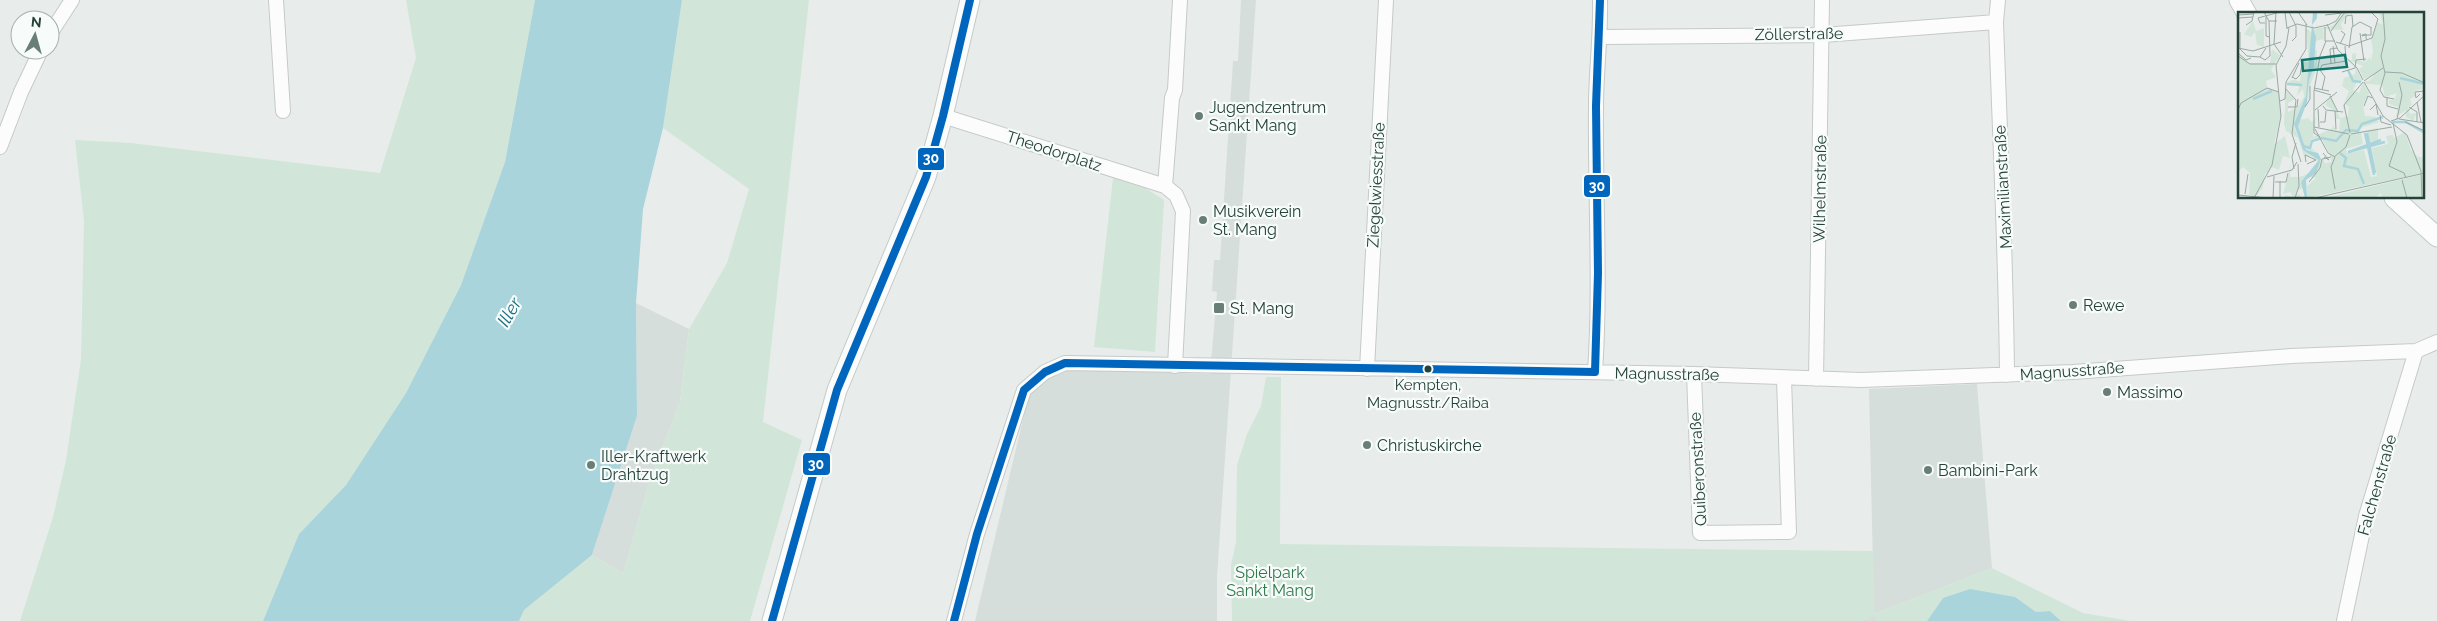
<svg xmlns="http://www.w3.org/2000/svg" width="2437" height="621" viewBox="0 0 2437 621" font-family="Raleway,sans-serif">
  <rect width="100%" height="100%" fill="#e8edeb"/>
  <!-- built -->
  <path fill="#d6dedb" d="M1241 0H1256L1217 577V621H975L1029 394 1047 378 1066 371H1125L1210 374 1217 292 1212 291 1214 260H1220L1233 61H1238Z
    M636 303 689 329 680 402 650 479 623 574 592 555 637 416Z
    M1977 384 1992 568 1874 614 1878 621H1862L1874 614 1869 389Z"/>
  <!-- green -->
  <path fill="#d1e6d8" d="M406 0H535L505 162 461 285 406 393 346 485 299 534 263 621H20L53 517 66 460 81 359 84 221 75 140 131 143 380 173 416 58Z
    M682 0H809L763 422 802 440 750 621H519L524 610 592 555 623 574 650 479 680 402 689 329 727 263 749 189 663 128Z
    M1113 178 1145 188 1164 200 1155 352 1094 347Z
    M1266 377H1281L1280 544 1873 551 1874 614 1992 568 2083 613 2131 621H2061L2050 611 2036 612 2015 597 1943 598 1927 621H1878L1874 615 1862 621H1232L1231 565 1236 542 1237 465 1247 434 1261 406Z"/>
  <!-- water -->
  <path fill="#a9d4db" d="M535 0H682L663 128 643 209 636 303 637 416 592 555 524 610 519 621H263L299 534 346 485 406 393 461 285 505 162Z
    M1970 589 2015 597 2036 612 2050 611 2061 621H1927L1943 598Z"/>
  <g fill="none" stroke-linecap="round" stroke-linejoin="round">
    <!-- street casing -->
    <g stroke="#c5cac8" stroke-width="16">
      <path id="street" d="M276 0 283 111
        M1998 0 1996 22C2000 139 2006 257 2007 375
        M50 34 72 0
        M1601 37 1823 35 1996 22
        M943 116 1165 186 1176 195 1183 211 1175 366
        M0 147 21 92 41 50
        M1165 186 1172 98 1175 90 1180 0
        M1367 369 1386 0
        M1595 372C1601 284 1595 195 1596 106 1596 71 1601 36 1600 0
        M1694 374 1700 533 1789 532 1784 378
        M1816 379 1822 0
        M954 621 977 534 1024 390 1045 372 1065 363 1694 374 1861 380 2073 372 2291 356 2416 351 2437 342
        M2344 621 2366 516 2416 351"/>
    </g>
    <!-- secondary casing -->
    <g stroke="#c3cbc8" stroke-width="21">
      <path id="secondary" d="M2239 0 2247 14
        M2394 198 2437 237
        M772 621 837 390 926 177 943 116 970 0"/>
    </g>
    <!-- street -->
    <use href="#street" stroke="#fcfcfc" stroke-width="14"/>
    <!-- secondary -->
    <use href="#secondary" stroke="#fcfcfc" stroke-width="19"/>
    <!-- bus-1 casing -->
    <g stroke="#f7fbf9" stroke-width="11">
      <path id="bus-1" d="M1595 372 1598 273 1596 106 1600 0
        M772 621 837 390 926 177 943 116 970 0
        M954 621 977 534 1024 390 1045 372 1065 363 1595 372"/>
    </g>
    <!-- bus-1 -->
    <use href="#bus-1" stroke="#0065bd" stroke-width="8"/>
  </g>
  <!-- markers -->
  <g fill="#697e78" stroke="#f7fbf9" stroke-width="2">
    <circle cx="1199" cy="116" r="5"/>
    <circle cx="1203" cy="220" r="5"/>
    <circle cx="2073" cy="305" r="5"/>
    <rect x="1213" y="302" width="12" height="12" rx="2.5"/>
    <circle cx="2107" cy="392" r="5"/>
    <circle cx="1367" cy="445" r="5"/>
    <circle cx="591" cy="465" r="5"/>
    <circle cx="1928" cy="470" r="5"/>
  </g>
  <circle fill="#24423a" stroke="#f7fbf9" stroke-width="2" cx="1428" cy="369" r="4.5"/>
  <g text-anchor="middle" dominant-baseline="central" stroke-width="4.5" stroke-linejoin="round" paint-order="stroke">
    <!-- bus labels -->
    <g font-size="15" fill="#24423a" stroke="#f7fbf9">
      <text x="1428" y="385">Kempten,<tspan x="1428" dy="18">Magnusstr./Raiba</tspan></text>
    </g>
    <!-- street labels -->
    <g font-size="16" fill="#24423a" stroke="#f7fbf9">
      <text transform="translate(1799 34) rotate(-1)">Zöllerstraße</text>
      <text transform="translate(1054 151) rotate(18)">Theodorplatz</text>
      <text transform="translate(1376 185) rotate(-87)">Ziegelwiesstraße</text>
      <text transform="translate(2003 187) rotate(-93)">Maximilianstraße</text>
      <text transform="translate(1820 189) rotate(-89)">Wilhelmstraße</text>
      <text transform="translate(2072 371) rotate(-4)">Magnusstraße</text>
      <text transform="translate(1667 374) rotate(1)">Magnusstraße</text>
      <text transform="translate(1698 469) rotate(-93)">Quiberonstraße</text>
      <text transform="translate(2377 485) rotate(-74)">Falchenstraße</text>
    </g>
    <!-- poi labels -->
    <g font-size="16" fill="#24423a" stroke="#f7fbf9" text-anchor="start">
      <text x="1209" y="107">Jugendzentrum<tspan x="1209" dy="18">Sankt Mang</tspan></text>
      <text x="1213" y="211">Musikverein<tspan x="1213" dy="18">St. Mang</tspan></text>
      <text x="2083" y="305">Rewe</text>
      <text x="1230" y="308">St. Mang</text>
      <text x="2117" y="392">Massimo</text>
      <text x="1377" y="445">Christuskirche</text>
      <text x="601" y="456">Iller-Kraftwerk<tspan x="601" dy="18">Drahtzug</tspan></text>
      <text x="1938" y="470">Bambini-Park</text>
    </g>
    <!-- park labels -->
    <g font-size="16" fill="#2d7a4b" stroke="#f7fbf9">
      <text x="1270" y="572">Spielpark<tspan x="1270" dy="18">Sankt Mang</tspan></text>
    </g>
    <!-- water labels -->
    <g font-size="18" font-style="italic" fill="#1c6f80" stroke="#f7fbf9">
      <text transform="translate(509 312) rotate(-60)">Iller</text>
    </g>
  </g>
  <!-- overview -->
  <g transform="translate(2238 12)">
    <rect width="186" height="186" fill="#e8edeb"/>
    <path d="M107 0 111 1 103 12 105 18 85 17 86 27 78 29 76 34 78 25 75 17 94 14ZM141 0H186V69L183 70 184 77 176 79 177 84 172 87 174 93 170 95 172 102 179 101 175 109 168 105V98L158 105 160 95 151 92V88H156L159 81 147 85 144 73 128 72 127 69H131L137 62 126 67 121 57 125 54 110 48H114V42L118 41V48L127 50 132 45 133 49 135 39 133 27 139 11 145 12ZM15 9 18 19 26 16V35L19 33 17 20 13 25 6 22ZM68 16 73 20V50L67 88 56 114 65 138 80 146 81 150 76 157 63 170 66 179 67 186 65 177H61L58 183 62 182V186H45L48 183 55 185 52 180 45 182 53 153 52 165H62L71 161 80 150 73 144H66L60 126 48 119 46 112 48 78 57 87 50 91V100L59 96 66 85 65 77 59 84 61 74 48 71 54 68 62 69 65 50H71ZM75 35 79 39V54L72 74 70 97 71 64 78 50ZM34 37 42 43 33 58 38 65 28 69 29 76 41 80 43 104 36 132 47 124 52 146 45 144 41 158 34 155 27 162 23 184 24 176 17 186 11 182 12 161 5 155 0 160V148L3 149 0 147V41L11 51H32ZM118 56 124 69 119 70 115 78 121 81 125 70 131 81 125 93 127 104 138 105 137 108 142 110 121 116V120L140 116V128L132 130 129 119 123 121 125 132 108 137 109 141 126 138 133 165 139 164 134 136 150 132 148 124 155 123 156 126 167 120 173 138 180 145H186V161L69 186V174L78 166 72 165 85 146 87 151 93 150V145L84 127 81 128 76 129 83 125 73 127 71 135 79 140 68 138 60 114 61 108 70 106 74 110 78 105 75 125 95 116 93 112 101 120 102 107H97V99L87 93 92 84 102 106 110 104 111 95 107 92 106 100 105 94 111 79 104 74 106 66 117 62ZM186 162 184 186H144L143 181 137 186H87Z" fill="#d1e6d8"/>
    <path d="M75 0H79V6L74 13 78 25 76 54 71 68 69 90 60 114 68 138 80 141 83 147 78 161 68 168 69 186H67L63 170 81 148 65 138 56 112 68 84Z" fill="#a9d4db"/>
    <path fill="none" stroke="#a9d4db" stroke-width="2.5" d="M110 58 115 69 123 70M162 66 187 72M49 72 64 73M15 87 34 79M154 110H168L187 121M127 121 136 163M129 121 137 161M65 134 72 136 74 129 84 126 98 129 108 118 120 119 124 112 145 105M110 140 147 130M111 140 143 128M102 141 108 146 106 154 120 157 126 172"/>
    <path fill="none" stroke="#9aa9a4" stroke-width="1" d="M26 0 31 9H39M38 0 36 32 45 45M47 0 49 17M51 0 58 14V25L54 29M60 0 69 13M0 3 15 2M87 3 104 1M28 5V24L31 25M0 6 15 5M27 11H22L20 6 42 0M89 12 100 38 119 56 125 68M107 12 108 4 114 3 115 15M8 13 14 9 16 0M87 15V29H97M114 15 122 10 134 16M49 16 59 12 76 16 90 13 98 9 104 0M93 19 107 0M2 20V37L9 44 22 45 28 36M122 21 126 49M129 28 128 26V22L124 23V24L128 23H133V16M98 30 111 34 134 26 140 7 133 0M102 32 107 22 103 19M95 34 97 51M0 36 15 39 43 30M111 36 114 15M0 41 8 48 13 46M0 44 12 52H38M22 45 27 48 32 44 31 9M93 52 92 37 99 36M82 58 84 53 108 49 107 34M82 58 87 65 84 78M104 60 117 56 118 48 128 47M147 60 164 61 187 71M54 65 58 67 62 63 65 48M54 66 61 51M126 69 145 56M126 70 145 104 169 123 183 159 184 186M47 76 58 88 54 122 63 150M76 76 91 79M76 78 93 83M142 78 147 61 143 44 147 27 145 0M142 78 146 85 156 87M182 82 178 86 177 80 187 79M92 84 100 100M149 85V94L160 97M42 89 47 87 48 70 68 37V12M179 90 183 110M85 94 88 98 105 100M126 94 130 84 134 86M50 95H59L60 87M67 95 72 87V74M171 95 179 100V110M80 97 81 115M0 98 3 91 29 76 41 80M77 98 99 80M132 98 138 92 140 103M97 99 98 117M142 103 143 110 153 113M159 107 164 83 161 70M161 107 187 111M153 109 162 106 187 83M82 110H87L88 99M167 110 187 119M155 111 159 130 151 154 166 161 168 166M76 115 111 122M77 117 90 141 97 145 93 155 97 177M112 121 106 93 125 70M113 122 154 115M82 125 76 121V79L82 44 88 29M85 141 91 148 86 145M96 145 108 135 112 123M68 150 67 143 78 148 69 152M56 157 54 145 58 131M29 165 54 158 59 150M164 168 169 186M37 170H48L50 161M71 170 82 156 84 147 93 145M7 182 10 162M0 183 30 186M16 186 34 153 43 104 38 53 48 34 51 16M35 186 36 164M42 186V169M57 186 61 174 60 152M77 186 187 161"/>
    <path fill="#0f766e" fill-opacity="0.15" stroke="#0f766e" stroke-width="2.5" d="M107 43 109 55 65 59 64 48Z"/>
    <rect width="186" height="186" fill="none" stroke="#24423a" stroke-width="2.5"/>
  </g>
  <g stroke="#f7fbf9" stroke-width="2">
    <rect x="917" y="147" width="28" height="24" rx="5" fill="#0065bd"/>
    <rect x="1583" y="174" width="28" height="24" rx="5" fill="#0065bd"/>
    <rect x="802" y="452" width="29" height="24" rx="5" fill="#0065bd"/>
  </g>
  <g font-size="14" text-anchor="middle" font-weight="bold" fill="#fff">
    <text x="931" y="163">30</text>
    <text x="1597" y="191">30</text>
    <text x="816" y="469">30</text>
  </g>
  <!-- north arrow -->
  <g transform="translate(35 35) rotate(6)"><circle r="24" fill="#f7fbf9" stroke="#a3b1ad"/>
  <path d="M0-4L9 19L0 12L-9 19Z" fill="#697e78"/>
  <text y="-8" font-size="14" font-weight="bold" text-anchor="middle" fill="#24423a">N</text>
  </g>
</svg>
